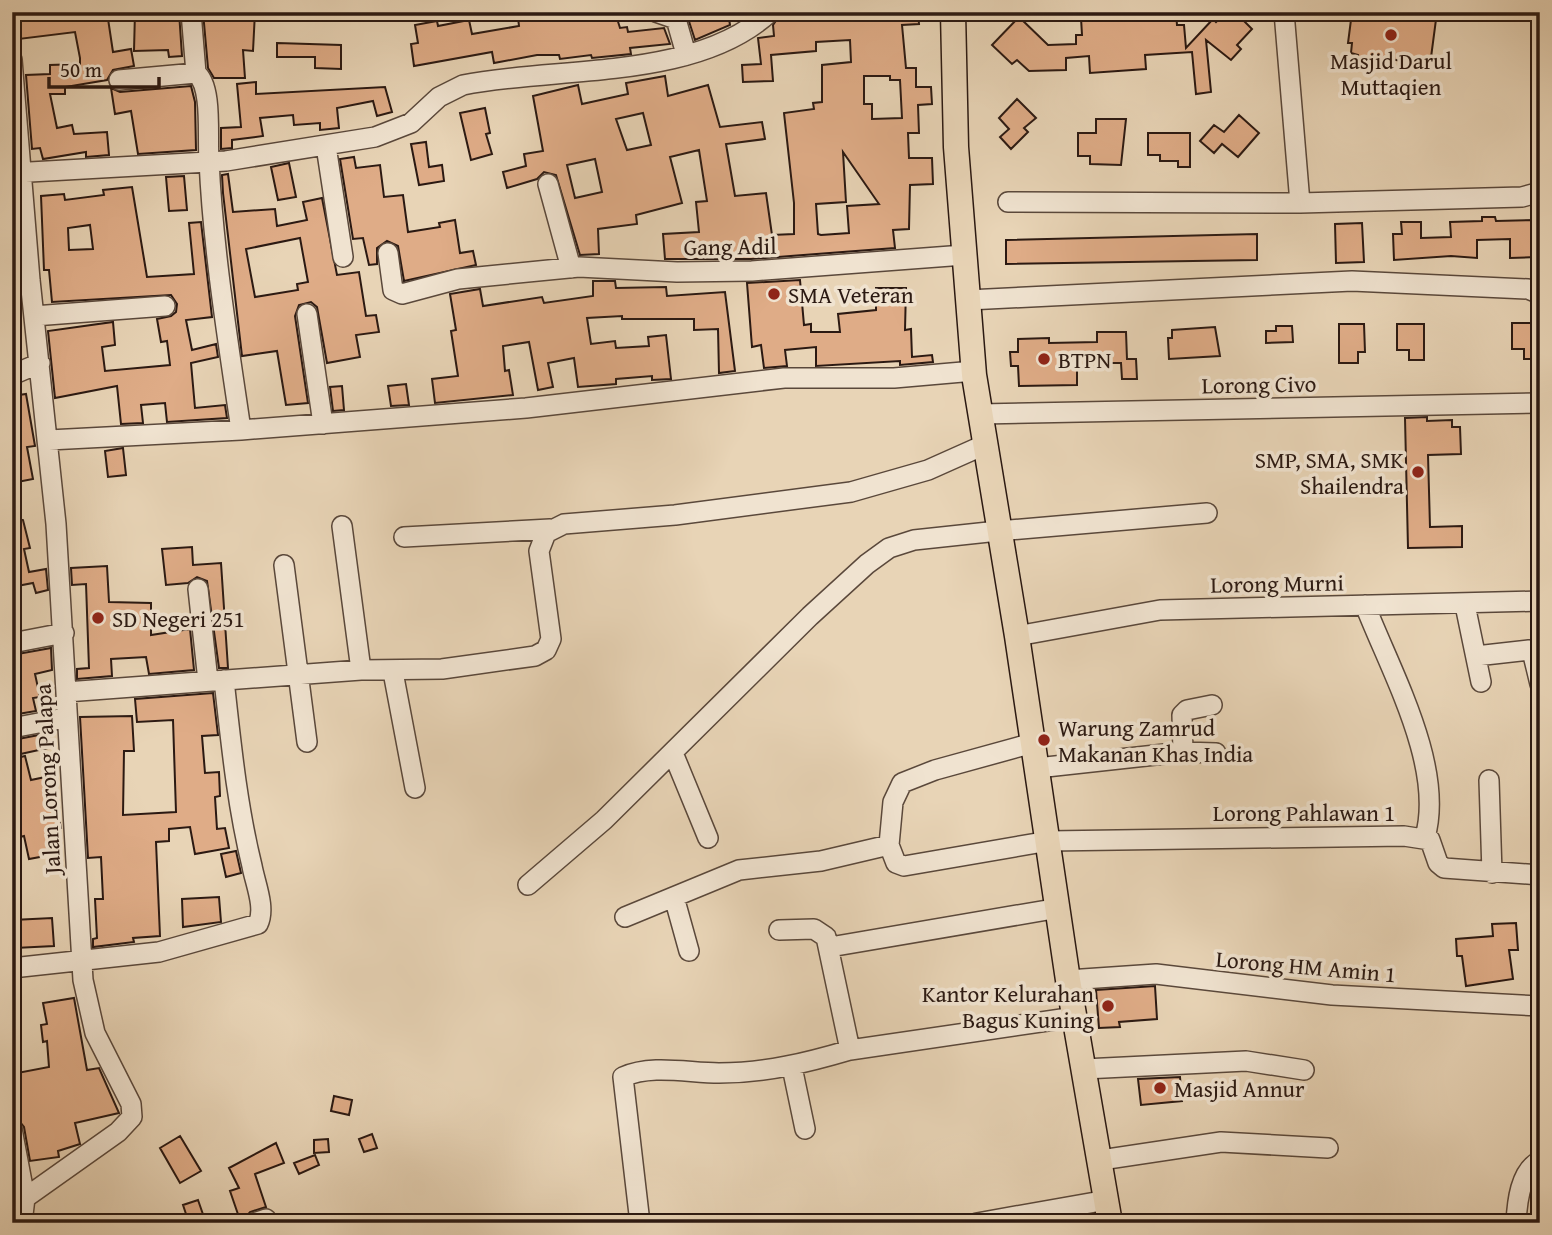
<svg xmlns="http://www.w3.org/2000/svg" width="1552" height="1235" viewBox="0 0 1552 1235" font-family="'Gentium Book Plus',serif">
  <rect width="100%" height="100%" fill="#e8d4b6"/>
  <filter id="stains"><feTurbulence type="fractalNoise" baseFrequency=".00286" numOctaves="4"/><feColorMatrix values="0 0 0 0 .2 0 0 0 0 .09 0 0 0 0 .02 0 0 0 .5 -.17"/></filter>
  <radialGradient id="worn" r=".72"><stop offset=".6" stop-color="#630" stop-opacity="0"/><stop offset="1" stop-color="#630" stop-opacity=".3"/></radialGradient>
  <!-- building -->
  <path fill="#dfac87" stroke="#2b1912" stroke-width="2" fill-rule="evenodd" d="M29 12H107L113 52 131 49 134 66 113 70 107 80 65 87V94H50L57 128 72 125 74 134 107 132 109 155 86 157V152L43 159 40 148 32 149 26 75 50 74V65L80 64V58L75 32 19 39 16 14Z
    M135 12H179L182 56 169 57 168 50 134 51Z
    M203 12H255L253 51 243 50 245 78H214L208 68Z
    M570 12H615L620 28 627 27 628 32 664 28 670 44 630 48 631 54 592 58 591 55 560 59 559 55H537L494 63 492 52 414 66 411 44 418 43 415 25 437 21 438 26 469 20 472 34 519 26 518 18Z
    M686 12H728L730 25 695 40Z
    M782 12H789V19L820 18V15L832 12H918L919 24 902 25 906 68H916V87H931L932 104 918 105 919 133H908L909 158H932L933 184 910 185 909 229 893 230 895 248 751 259H665L663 234 699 232 696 202 707 201 699 150 670 157 682 203 636 215 637 224 598 229 599 254 580 255 556 175 544 172 537 179 507 188 503 172 526 166 524 154 543 151 533 96 578 85 582 104 628 94 626 83 665 76 668 96 708 85 720 127 762 122 765 139 726 144 735 196 766 193 772 235 794 234V203L784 113 814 109 813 103 822 102V65L851 62 850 40 816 42V51L771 55 773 81 743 82 742 65 761 64 758 38 774 36 773 25ZM864 76H890V80H900L902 118 872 119V104H864ZM643 113 651 145 627 150 616 119ZM843 152 879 204 847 206 849 233 821 235 818 234 816 204 846 202ZM595 159 602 192 575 198 567 165Z
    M1176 12 1177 25H1184L1186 48 1213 19 1216 22 1226 12H1235L1252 29 1237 45 1241 49 1231 60 1206 40 1211 92 1196 94 1192 52 1145 55 1146 69 1090 73 1089 56 1066 58V70L1029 71 1017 60 1012 64 992 45 1019 17 1048 45 1076 44V35H1082L1081 18Z
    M1352 12H1437L1430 65 1389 59 1388 68 1357 63 1358 55 1351 53 1352 43H1348Z
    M277 43 341 45V69L315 68V57H277Z
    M256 82V94L385 87 392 112 377 116 373 101 337 108 339 128 320 130V123L294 125 293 115 260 118 263 136 232 140V148L221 149V128L241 127 237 84Z
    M191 86 195 102 196 150 138 154 131 111 115 114 111 88 120 92Z
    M1017 99 1036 118 1024 128 1028 132 1011 149 1000 137 1009 129 999 118Z
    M485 108 490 133 486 134 492 154 471 160 460 113Z
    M1239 115 1259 133 1238 157 1222 144 1214 153 1200 141 1214 125 1224 132Z
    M1096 119H1126L1121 165 1090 164V156H1078V133H1096Z
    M1148 133H1190V167H1178V161H1160V155H1148Z
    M426 142 429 167 442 165 444 181 419 185 411 144Z
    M354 157 356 168 380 165 384 197 403 195 408 232 440 227 439 223 455 220 460 253 473 251 476 265 404 281 398 246 387 241 377 248V264L369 265 363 238 353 239 340 159Z
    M289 163 296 197 278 200 271 167Z
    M228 174 233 212 275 209 277 226 307 220 303 202 322 198 337 275 359 272 366 316 376 315 379 332 356 335 360 357 327 363 317 307 311 302 299 305 295 316 308 403 286 405 277 351 242 356 223 193 222 175ZM300 238 308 282 297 284 298 290 255 297 246 249Z
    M184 176 187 210 169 211 166 177Z
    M132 187 147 277 194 274 189 223 201 222 212 317 186 320 192 350 216 344 218 357 191 363 195 408 225 405 227 418 167 422 165 403 141 405 143 423 121 424 117 386 55 398 48 331 113 322 115 345 102 347 105 371 170 365 167 341 161 342 157 319 171 316 176 312 177 304 171 295 52 302 49 270H44L41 196 64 194 65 200 104 195 103 190ZM90 225 93 249 69 250 68 228Z
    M1482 217H1495L1496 221 1535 220 1536 257 1510 258V239L1477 240V258L1451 256 1394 260 1393 234H1402L1401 222H1421V238L1451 237 1450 222 1482 221Z
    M1362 223 1364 262 1336 263 1335 224Z
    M1257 234V260L1006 264V240Z
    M800 280 804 325 811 324V332H840L838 314 876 310V288H906L905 330 911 329 912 357 932 355 933 362 900 365V361L816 366V347L785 350 787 366 764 368 761 345 752 347 747 283Z
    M593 281H615L616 288 666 287 667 296 725 292 735 371 719 373 718 329 694 330V319H622V316L587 318 591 344 615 341 616 348 649 346 648 337 666 335 671 379 652 380V376L616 379V384L578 387 574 358 548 363 553 387 538 390 529 342 503 346 505 371 509 370 513 395 435 403 432 379 458 376 451 331 456 330 450 294 480 289 483 306 542 297 544 303 593 296Z
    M1512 323H1538L1539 359H1524V349H1512Z
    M1339 324H1364L1365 352H1358V363H1339Z
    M1397 324H1424V360H1409V350H1397Z
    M1276 326H1292L1293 342 1266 343V331H1276Z
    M1215 327 1220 356 1169 359 1168 338H1172V330Z
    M1097 332H1126L1127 359H1136L1137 379H1122L1121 363H1109V356H1077V385L1019 386 1018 366H1011L1010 352H1018V339L1049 338V343L1097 342Z
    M406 384 409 405 391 406 388 386Z
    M342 386 344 410 333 411 330 387Z
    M26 394 35 446 27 447 33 479 12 483V396Z
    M1427 417V421L1452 420V427H1460L1461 454 1428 455 1430 527 1462 526V547L1408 548 1405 418Z
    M123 448 126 475 108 477 105 451Z
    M12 518 23 520 30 548 24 549 29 572 46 569 48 590 36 593 33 583 12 587Z
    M192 547 193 565 221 563 228 668H219L207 581 197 577 188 583 166 585 162 549Z
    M107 566 109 602 151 603V635L190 629 194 670 149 674 146 657 111 659 112 676 77 679V669L89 668 86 584 72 585 71 568Z
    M51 648 52 670 35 674 40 697 33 698 36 711 12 715V655Z
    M213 693 218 735 202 736 205 773 219 772 220 796 215 797 217 829 225 828 229 848 195 854 190 827 169 829V841L156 842 160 936 133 938 134 942 93 947V939L97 938 95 899H103L101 857 88 858 80 717 132 716 134 751H124L123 815 176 812 173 720 137 722 135 699Z
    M44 734 48 748 16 755 13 740Z
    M25 756 31 780 50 776 61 828 50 831 56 854 29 859 24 836 12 839V759Z
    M236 851 241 873 226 877 221 854Z
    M219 897 221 922 183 927 182 899Z
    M52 918 54 946 15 948 13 920Z
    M1516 923 1518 950H1509L1513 979 1466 986 1462 956H1457L1456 939 1493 936 1492 924Z
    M1155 986 1157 1019 1119 1022 1120 1027 1099 1028 1096 990Z
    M74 998 87 1070 99 1068 119 1113 75 1123 80 1144 58 1151 59 1157 30 1161 24 1127 16 1117H19L12 1074 49 1067 47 1041 43 1042 41 1025 47 1024 43 1003Z
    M1180 1077 1182 1101 1141 1105 1138 1079Z
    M334 1096 352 1100 349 1115 331 1111Z
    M372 1134 377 1148 364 1152 359 1139Z
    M180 1136 201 1171 180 1183 160 1148Z
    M328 1139 329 1152 314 1153V1140Z
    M276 1143 284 1163 255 1174 266 1207 250 1212 241 1223 230 1191 239 1188 229 1168Z
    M315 1155 319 1165 299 1174 294 1163Z
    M198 1200 206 1223H189L183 1205Z"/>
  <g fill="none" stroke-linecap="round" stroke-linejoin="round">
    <!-- minor casing -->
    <g stroke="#5a483b" stroke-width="22">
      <path id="minor" d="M191 12 196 73
        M656 12 676 19 686 54
        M1284 12 1300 203
        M12 60 30 280 56 524 83 980 95 1033 131 1104 132 1117 118 1132 25 1198 22 1223
        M119 80 196 73C213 86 207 138 209 160 213 250 228 341 241 430
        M326 146 343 257
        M12 173 226 161 375 137 411 123 439 97 463 85C556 66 696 81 770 12
        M548 184 571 268
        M1008 202 1300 203 1522 197 1540 192
        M388 253 393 290 402 294 458 279 579 267 677 272 752 271 964 255
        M968 300 1352 281 1528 289 1540 294
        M307 314 323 424
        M34 316 165 306
        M12 375 40 363
        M980 414 1540 403
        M49 440 241 430 526 408 784 378H894L974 371
        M342 526 361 670
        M404 537 550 529
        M284 565 307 742
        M198 589 208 681
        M1365 605C1391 672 1445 767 1425 837
        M1465 605 1481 682
        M1017 636 1160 610 1540 601
        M12 643 64 633
        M1476 656 1529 650 1533 655 1540 684
        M393 672 415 788
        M66 692 361 670 442 669 535 656 546 650 551 639 539 551 546 533 564 524 675 515 851 492 928 470 984 445
        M12 728 65 718
        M1183 752 1182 715 1187 710 1212 705
        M673 753 708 838
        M1037 768 1183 752 1216 753
        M1489 780 1492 873
        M889 845 893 802 902 783 935 770 1033 743
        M528 885 604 820 810 616 867 564 889 548 914 540 998 531 1207 513
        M674 897 689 951
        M625 917 739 870 821 861 889 845 896 863 904 866 1049 841 1404 836 1430 840 1438 863 1444 868 1540 875
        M779 930 814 929 826 937 850 1050 1075 1017
        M830 947 1059 908
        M12 968 159 952 258 924C266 908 255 883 252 866 237 805 231 743 224 680
        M1068 980 1156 974 1332 995 1540 1006
        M792 1067 805 1129
        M1084 1069 1246 1061 1304 1070
        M12 1129 25 1198
        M1101 1160 1221 1142 1328 1148
        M254 1223 266 1219
        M640 1223 623 1077C652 1064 688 1073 719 1073 765 1073 806 1063 850 1050
        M977 1223 1107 1200
        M1516 1223C1517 1203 1520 1170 1540 1161"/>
    </g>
    <!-- major casing -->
    <g stroke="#2b1912" stroke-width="27">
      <path id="major" d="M953 12 956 147 974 375 1017 636 1068 980 1110 1223"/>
    </g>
    <!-- minor -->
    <use href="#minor" stroke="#f0e3d0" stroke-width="19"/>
    <!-- major -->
    <use href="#major" stroke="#e8d4b6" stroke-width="24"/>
  </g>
  <!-- markers -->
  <g fill="#8f2418" stroke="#f0e3d0" stroke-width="2.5">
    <circle cx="1391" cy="35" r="7"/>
    <circle cx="774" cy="294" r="7"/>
    <circle cx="1044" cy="359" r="7"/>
    <circle cx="1418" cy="472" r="7"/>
    <circle cx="98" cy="618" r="7"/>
    <circle cx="1044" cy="740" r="7"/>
    <circle cx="1108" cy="1006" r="7"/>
    <circle cx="1160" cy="1088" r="7"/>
  </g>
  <g text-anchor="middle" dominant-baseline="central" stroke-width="7" stroke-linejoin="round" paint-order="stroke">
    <!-- poi labels -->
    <g font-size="23" fill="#2b1912" stroke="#f0e3d0" text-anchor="start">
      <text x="1391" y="60" text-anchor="middle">Masjid Darul<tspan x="1391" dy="26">Muttaqien</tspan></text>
      <text x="788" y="294">SMA Veteran</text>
      <text x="1058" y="359">BTPN</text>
      <text x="1404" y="459" text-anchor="end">SMP, SMA, SMK<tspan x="1404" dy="26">Shailendra</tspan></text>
      <text x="112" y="618">SD Negeri 251</text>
      <text x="1058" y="727">Warung Zamrud<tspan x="1058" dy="26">Makanan Khas India</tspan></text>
      <text x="1094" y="993" text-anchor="end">Kantor Kelurahan<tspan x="1094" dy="26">Bagus Kuning</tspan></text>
      <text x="1174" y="1088">Masjid Annur</text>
    </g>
    <!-- street labels -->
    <g font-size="23" fill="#2b1912" stroke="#f0e3d0">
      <text transform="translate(730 246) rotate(-1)">Gang Adil</text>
      <text transform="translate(1259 384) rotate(-1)">Lorong Civo</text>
      <text transform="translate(1277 583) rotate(-1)">Lorong Murni</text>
      <text transform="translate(47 779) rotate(-93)">Jalan Lorong Palapa</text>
      <text x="1304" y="812">Lorong Pahlawan 1</text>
      <text transform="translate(1306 966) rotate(5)">Lorong HM Amin 1</text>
    </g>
  </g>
  <!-- margin -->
  <rect width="1552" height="1235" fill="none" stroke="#e8d4b6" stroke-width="42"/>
  <rect x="14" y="14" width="1524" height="1207" fill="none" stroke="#2b1912" stroke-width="3.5"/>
  <rect x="21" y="21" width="1510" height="1193" fill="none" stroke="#2b1912" stroke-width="2"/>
  <!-- scale -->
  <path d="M49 77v10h110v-10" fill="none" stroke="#2b1912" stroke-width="3.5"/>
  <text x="60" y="77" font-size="21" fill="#2b1912" stroke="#f0e3d0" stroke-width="5" paint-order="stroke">50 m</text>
  <rect width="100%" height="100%" filter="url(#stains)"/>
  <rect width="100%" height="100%" fill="url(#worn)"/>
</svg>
